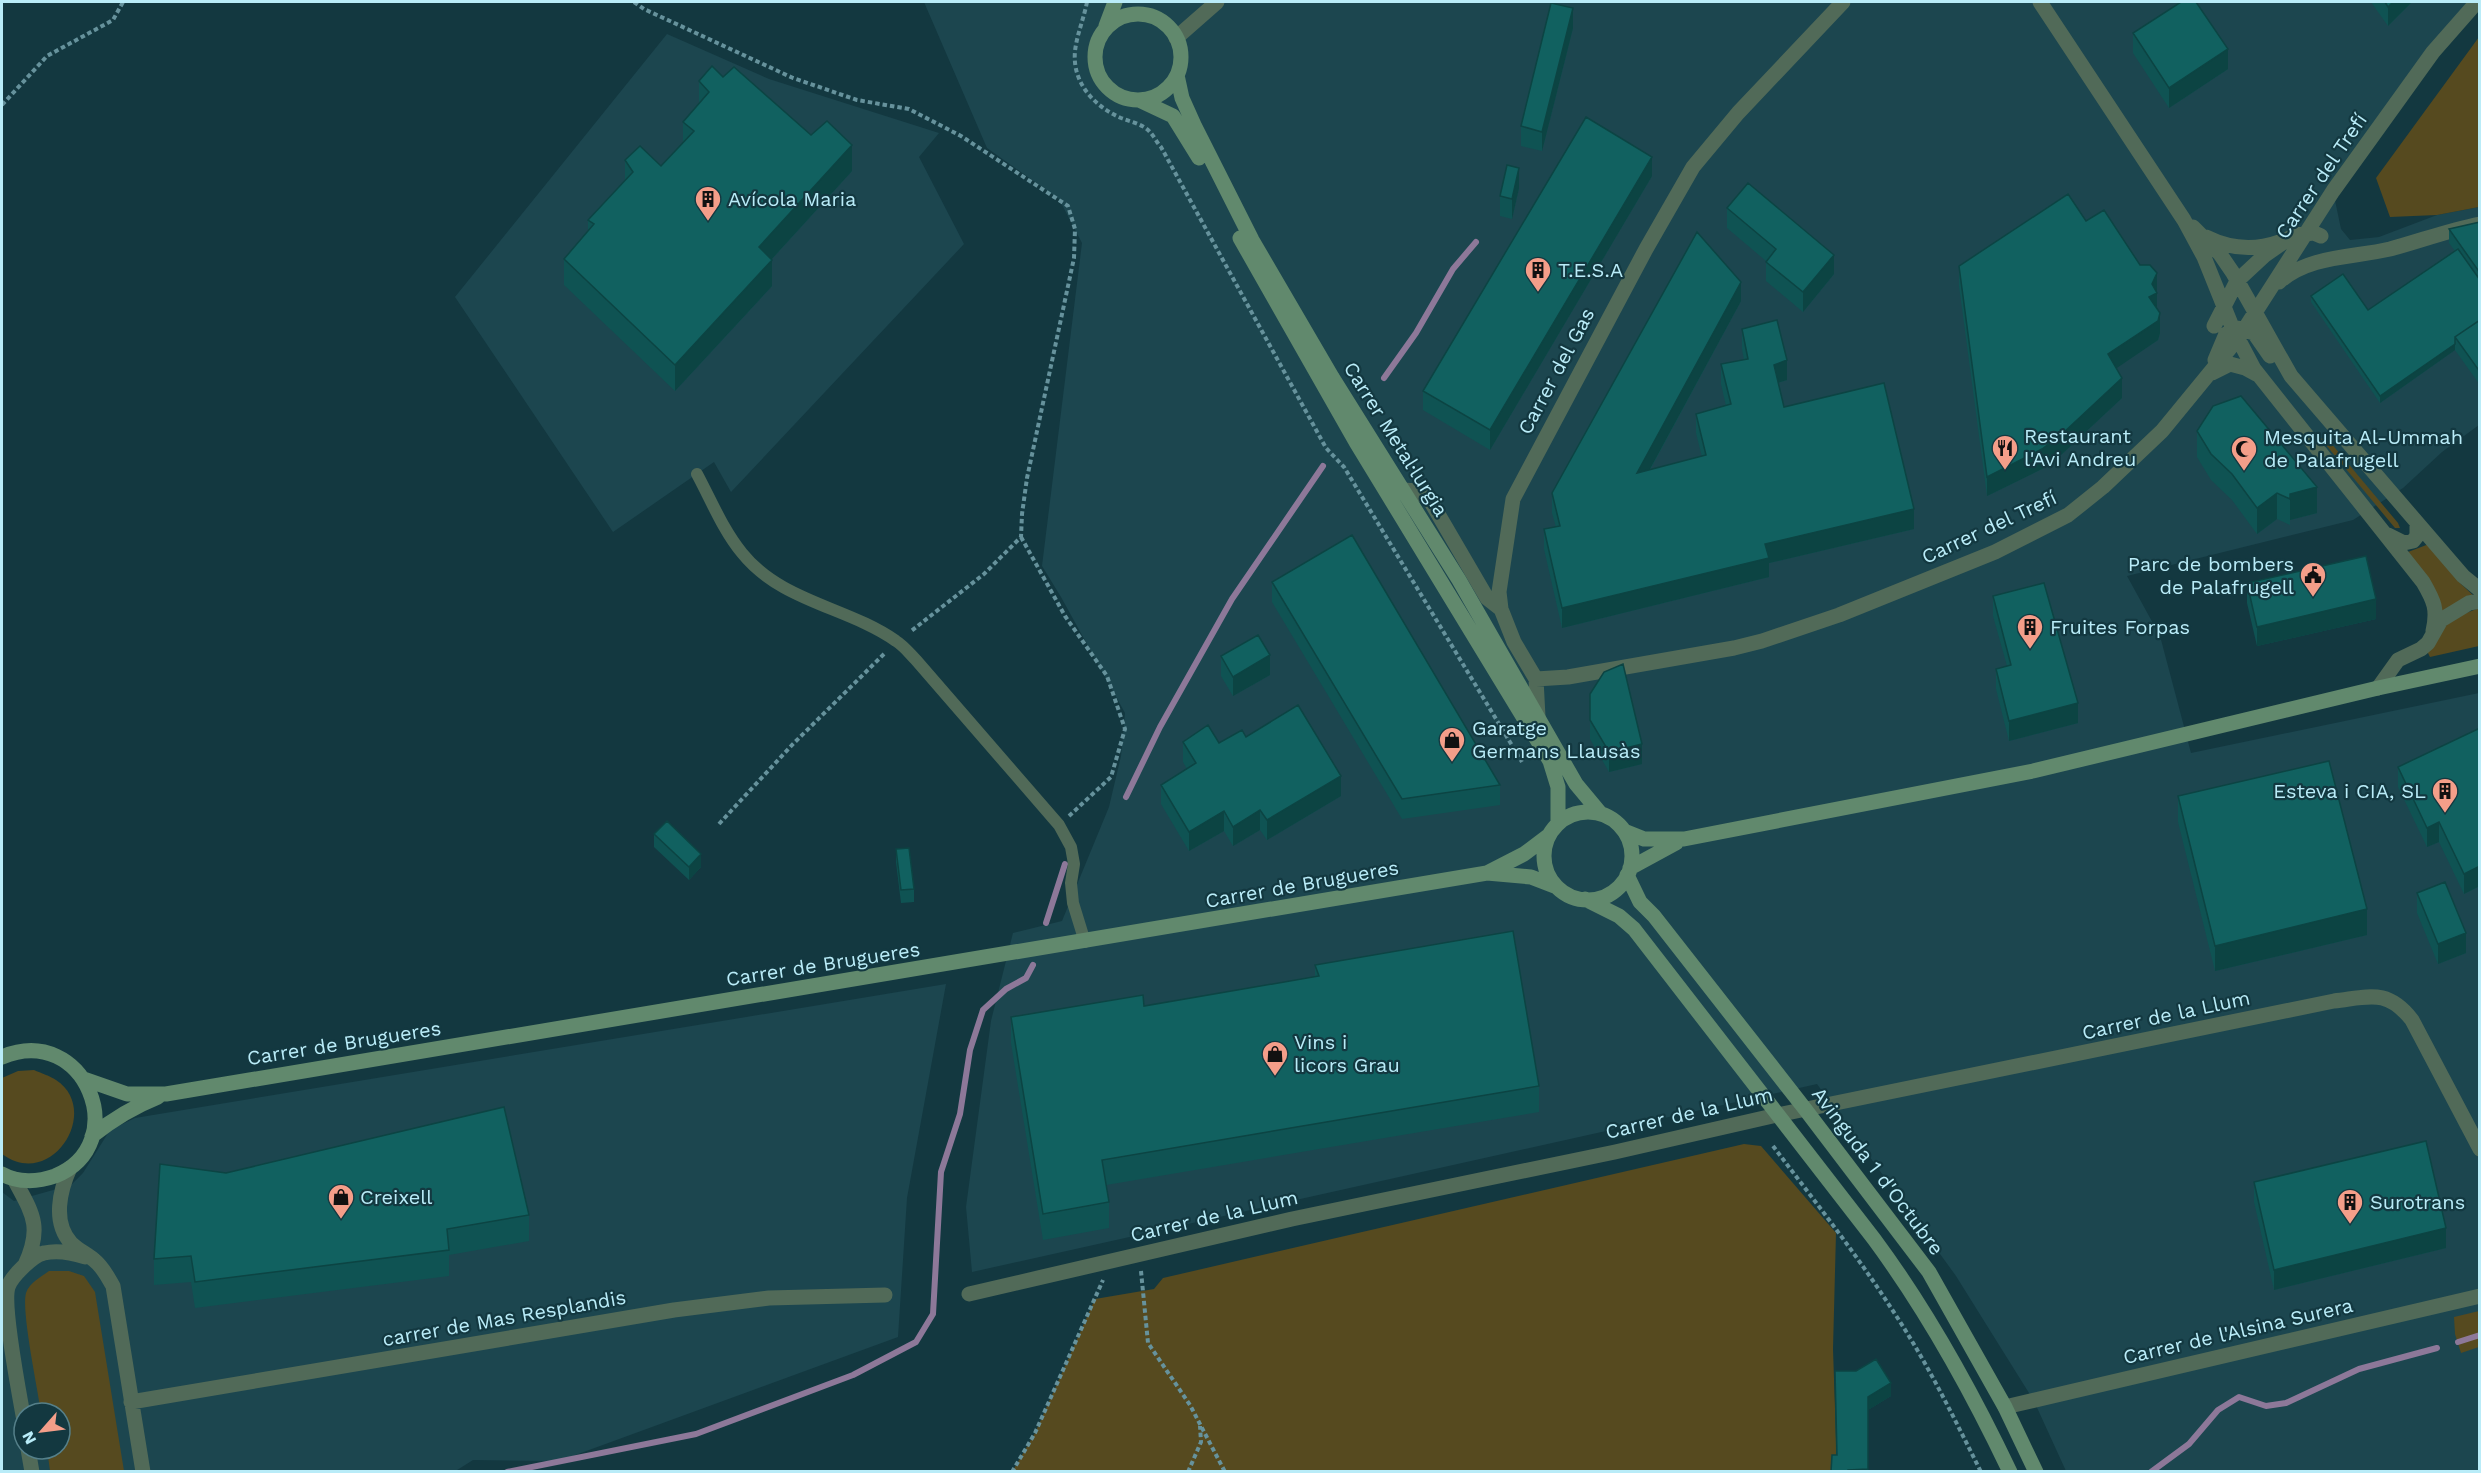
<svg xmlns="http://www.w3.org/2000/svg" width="2481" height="1473" viewBox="0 0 2481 1473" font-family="'Work Sans',sans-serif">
  <rect width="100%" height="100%" fill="#133840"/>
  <!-- built -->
  <path fill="#1c464f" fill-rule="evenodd" d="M924 2H2477L2333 191 2341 229 2350 240 2379 237 2437 215 2479 207V425L2442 452 2403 488 2353 520 2127 576 2160 636 2191 753 2479 693V1471H2066L2034 1401 1956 1276 1817 1084 972 1272 966 1207 991 1021 1013 933 1062 921 1109 807 1121 756 1125 713 1061 597 1042 566 1082 243 1059 199 987 148Z
    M667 34 769 79 939 133 919 157 964 244 731 492 714 462 613 532 455 297Z
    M946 984 907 1198 898 1337 559 1461 473 1460 454 1472 2 1471V1192L14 1201 71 1185 83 1173 110 1130 135 1118ZM24 1413H60V1449H24Z"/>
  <!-- green -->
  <path fill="#564a1f" d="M2479 37V207L2437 215 2390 217 2376 178Z
    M2325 436 2398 523 2400 528H2395L2321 439Z
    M2429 544 2461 584 2476 598 2440 616 2408 552Z
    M2479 608V646L2430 657 2427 651 2451 619Z
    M34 1070C41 1073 50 1076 56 1080 102 1110 52 1191 2 1154V1078L18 1071Z
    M1744 1144 1761 1146 1836 1233 1833 1349 1837 1468 1832 1471 1012 1472 1035 1433 1095 1299 1154 1289 1163 1278Z
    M49 1271H69L84 1276 95 1292 124 1471H50L47 1449H60V1413H41C38 1390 21 1311 26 1293 29 1283 41 1277 49 1271Z
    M2479 1311V1347L2461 1353 2455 1334 2454 1317Z"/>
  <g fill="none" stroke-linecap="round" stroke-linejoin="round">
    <!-- stream -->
    <path stroke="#8d7899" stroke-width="6" d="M1384 378 1416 333 1453 269 1476 242
      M1126 797 1160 727 1232 599 1323 466
      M1046 923 1065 864
      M2458 1342 2480 1335
      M507 1472 696 1434 853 1375 916 1342 933 1314 941 1172 960 1114 970 1050 983 1010 1006 989 1026 978 1033 965
      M2151 1472 2189 1444 2218 1410 2239 1397 2266 1406 2286 1403 2359 1369 2437 1348"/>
    <!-- path -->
    <path stroke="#66929c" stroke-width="4" stroke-dasharray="4.5 3" stroke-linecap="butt" d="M634 2 644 9 793 78 857 100 909 109 961 136 1068 206 1075 229 1074 258 1027 478 1022 514 1021 537 984 574 910 632
      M1087 2C1084 18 1077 34 1075 51 1072 83 1094 106 1121 118 1131 122 1143 124 1150 132 1154 136 1157 143 1161 147L1326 448 1344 467 1522 762
      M2 105 47 56 113 20 123 2
      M1021 537 1065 616 1107 676 1125 729 1111 777 1069 816
      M719 824 792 745 886 652
      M1773 1146C1813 1199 1855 1252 1891 1308 1926 1360 1953 1416 1981 1472
      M1141 1271 1148 1343 1190 1405 1225 1472
      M1012 1472 1035 1433 1103 1280
      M1188 1472 1201 1442 1200 1426"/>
    <!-- lane -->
    <path stroke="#516a58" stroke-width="12" d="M697 474C711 500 723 530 742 553 781 602 848 607 896 641 904 646 910 654 916 660L1059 825 1071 847 1074 864 1071 883 1073 903 1085 942"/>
    <!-- street -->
    <path stroke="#516a58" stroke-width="15" d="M2040 2 2184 220 2204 257 2233 329 2254 369 2423 582C2434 601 2438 609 2433 631
      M1176 38 1217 2
      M2193 227 2220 254 2233 273 2291 376 2463 576 2480 590
      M2206 237C2230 249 2254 251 2279 242
      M2279 282C2310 255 2352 258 2390 249 2420 241 2449 230 2480 224
      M2214 326 2237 281 2265 255 2294 235 2314 233 2321 236
      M2215 360 2226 334 2237 328 2254 333 2270 356
      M2212 373 2230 364 2245 368 2256 374
      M1403 490 1418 491 1431 502 1487 598 1501 609
      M2388 535 2404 543 2413 541 2417 536V524
      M1536 679 1568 677 1734 648 1762 641 1839 615 1995 552 2068 515 2103 487 2162 431 2240 336 2333 191 2433 52 2477 2
      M2378 688 2398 660 2421 649 2428 643 2441 620 2469 603 2480 601
      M1538 717 1536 679 1514 642 1501 609 1499 592 1513 499 1646 249 1693 167 1738 113 1843 2
      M70 1168C60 1190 52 1222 71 1243 78 1250 87 1254 94 1260 103 1267 107 1276 113 1286L143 1472
      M14 1179C32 1213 43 1226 25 1265
      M969 1294 1292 1219 1615 1152 1777 1115 2334 1001C2369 997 2387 988 2412 1020L2480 1149
      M131 1402 674 1310 769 1298 885 1295
      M2005 1407 2480 1296
      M24 1421C20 1397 2 1306 8 1287 11 1277 33 1255 44 1253 57 1250 73 1253 85 1257
      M28 1449 32 1472"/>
    <!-- secondary -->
    <path stroke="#61896d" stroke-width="15" d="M1095 57a43 43 0 1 1 86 0a43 43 0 1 1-86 0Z
      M1106 26 1115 2
      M1177 75 1182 98 1195 127 1252 240 1332 377 1459 580 1576 784 1601 814
      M1139 100 1173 116 1199 158
      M1240 238 1356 442 1550 761 1558 787V822
      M1544 856a44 44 0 1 1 88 0a44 44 0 1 1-88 0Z
      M1624 831 1644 839H1684L2033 771 2378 688 2480 666
      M1630 868 1676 843
      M1487 873 1524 854 1548 836
      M1627 875 1640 902 1654 916 1805 1109 1929 1272 2005 1407 2036 1472
      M1585 899 1619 916 1634 929 1874 1239C1928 1312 1971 1390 2010 1472
      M2 1057C85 1022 134 1144 55 1176 38 1182 18 1183 2 1174
      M84 1079 127 1094H166L1487 873 1531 877 1557 887
      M92 1136C113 1119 133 1107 158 1097"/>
  </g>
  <!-- wall -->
  <path fill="#0f5353" d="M2371 2H2412L2388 26Z
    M1573 28 1542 151 1521 146V126Z
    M2133 33 2228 69 2169 108 2133 53Z
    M723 77 852 171 771 260 772 286 675 391 564 285V259L588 232V220L625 181V160L661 166 683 143V122L699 103V81Z
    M1652 176 1490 450 1423 410V391Z
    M1519 188 1512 219 1500 216V196Z
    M1727 208 1834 274 1803 312 1766 281V261L1727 228Z
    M2086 221 2140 265 2157 273V309L2160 333 2158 340 2116 368 2122 398 2062 454 2042 469 1987 496 1959 286V266Z
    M2480 222V385L2455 350 2380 403 2311 302V296L2368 310 2455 251 2449 243V229Z
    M1741 301 1650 470 1702 457 1696 433V414L1726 406 1721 384V364L1744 360 1742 349V329L1787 380 1778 383 1784 407 1914 529 1769 563V577L1562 628 1544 549V529L1556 527 1552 513V493Z
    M2197 431 2317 513 2290 520V525L2277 519 2257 534 2232 500 2211 480 2197 457Z
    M1272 582 1500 785V805L1402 819 1272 602Z
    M2247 583 2376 619 2257 646 2247 603Z
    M1993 596 2078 723 2009 741 1996 689V669L2007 666 1993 616Z
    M1221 656 1270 675 1233 696 1221 676Z
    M1590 720 1642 764 1609 772 1590 739Z
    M2480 728V886L2464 894 2439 842 2427 847 2398 787V767Z
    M1246 737 1341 796 1267 840 1260 830 1233 846 1224 831 1189 851 1161 804V785L1187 769 1183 762V742L1219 743Z
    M2178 796 2367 935 2215 971 2178 822Z
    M654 834 701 867 689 880 654 847Z
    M896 849 914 889V902L901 903 896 862Z
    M2417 893 2466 953 2438 964 2417 913Z
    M2478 908H2480V932L2478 928Z
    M1315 965 1539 1086V1112L1106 1185 1109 1202V1228L1043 1240 1011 1043V1017L1144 1006 1315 977Z
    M2254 1182 2446 1248 2274 1290 2254 1202Z
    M529 1215V1241L449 1255V1276L195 1308 191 1282 154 1285V1259Z
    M1835 1371 1891 1396 1868 1410V1472H1831L1836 1455Z"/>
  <!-- shaded-wall -->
  <path fill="#0c4443" d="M2393 2H2412L2388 26V7Z
    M1573 8V28L1542 151V132Z
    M2228 49V69L2169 108V88Z
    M852 145V171L759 273V247Z
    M1652 157V176L1490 450V430Z
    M1519 168V188L1512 219V199Z
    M1834 255V274L1803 312V292Z
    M772 260V286L675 391V365Z
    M2157 273V312L2149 297 2152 284Z
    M1741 282V301L1637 493V473Z
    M2160 313V333L2158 340 2108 374V354Z
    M2455 344V350L2380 403V396Z
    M1787 360V380L1774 384V365Z
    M2122 378V398L2062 454 2042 469 1987 496V477Z
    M2317 487V513L2290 520V525V494Z
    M2277 493V519L2257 534V508Z
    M1914 509V529L1769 563V577L1562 628V608L1765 544Z
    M2376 599V619L2257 646V627Z
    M1270 655V675L1233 696V677Z
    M2078 703V723L2009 741V721Z
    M1642 744V764L1609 772V752Z
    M1341 776V796L1267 840V820Z
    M1260 810V830L1233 846V827Z
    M1224 811V831L1189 851V832Z
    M2439 822V842L2427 847V828Z
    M701 854V867L689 880V867Z
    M2480 866V886L2464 894V874Z
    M2367 909V935L2215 971V946Z
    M2466 933V953L2438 964V944Z
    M2446 1228V1248L2274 1290V1270Z
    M1891 1383V1396L1868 1410V1397Z"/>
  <!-- building -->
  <path fill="#116160" stroke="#0c4443" stroke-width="1.5" d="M2181 2H2196L2228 49 2169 88 2133 33Z
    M2385 2H2393L2388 7Z
    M1551 3 1573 8 1542 132 1521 126Z
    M712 66 723 77 734 67 811 135 827 121 852 145 759 247 772 260 675 365 564 259 594 224 588 220 633 172 625 160 640 146 661 166 694 131 683 122 709 92 699 81Z
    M1586 117 1652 157 1490 430 1423 391Z
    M1507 165 1519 168 1512 199 1500 196Z
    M1748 183 1834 255 1803 292 1766 262 1776 249 1727 208Z
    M2068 194 2086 221 2104 210 2140 265H2150L2157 273 2152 284 2157 293 2149 297 2160 313 2158 321 2108 354 2122 378 2062 434 2042 449 1987 477 1959 266Z
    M2480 222V273L2449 229Z
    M1697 232 1741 282 1637 473 1706 455 1696 414 1731 404 1721 364 1748 359 1742 329 1777 320 1787 360 1774 365 1784 407 1884 383 1914 509 1765 544 1769 558 1562 608 1544 529 1560 526 1552 493Z
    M2458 249 2480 280V320L2455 337V344L2380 396 2311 296 2343 274 2368 310Z
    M2480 320V372L2455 337Z
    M2241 396 2317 487 2290 494V499L2277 493 2257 508 2232 474 2211 454 2197 431 2213 406Z
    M1352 535 1500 785 1402 799 1272 582Z
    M2366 556 2376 599 2257 627 2247 583Z
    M2044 583 2078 703 2009 721 1996 669 2011 665 1993 596Z
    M1258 635 1270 655 1233 677 1221 656Z
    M1623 664 1642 744 1609 752 1590 720V694L1604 672Z
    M1298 705 1341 776 1267 820 1260 810 1233 827 1224 811 1189 832 1161 785 1196 763 1183 742 1208 725 1219 743 1242 730 1246 737Z
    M2480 728V866L2464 874 2439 822 2427 828 2398 767Z
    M2329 761 2367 909 2215 946 2178 796Z
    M667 821 701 854 689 867 654 834Z
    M909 848 914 889 901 890 896 849Z
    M2445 882 2466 933 2438 944 2417 893Z
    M1513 931 1539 1086 1102 1160 1109 1202 1043 1214 1011 1017 1143 995 1144 1006 1319 976 1315 965Z
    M504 1107 529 1215 447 1229 449 1250 195 1282 191 1256 154 1259 160 1164 226 1173Z
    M2426 1141 2446 1228 2274 1270 2254 1182Z
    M1876 1359 1891 1383 1868 1397V1469L1848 1470V1472H1831L1832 1455H1837L1835 1371H1856Z"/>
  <!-- icons -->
  <defs>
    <g id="building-pin" transform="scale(1.35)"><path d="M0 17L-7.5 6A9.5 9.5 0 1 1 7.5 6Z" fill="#f49e89" stroke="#133840"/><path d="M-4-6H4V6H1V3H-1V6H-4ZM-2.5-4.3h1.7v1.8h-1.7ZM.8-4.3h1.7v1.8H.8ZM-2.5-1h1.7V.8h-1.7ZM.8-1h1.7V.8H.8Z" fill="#111"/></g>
    <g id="restaurant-pin" transform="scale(1.35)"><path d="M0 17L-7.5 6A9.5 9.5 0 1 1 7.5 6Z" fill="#f49e89" stroke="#133840"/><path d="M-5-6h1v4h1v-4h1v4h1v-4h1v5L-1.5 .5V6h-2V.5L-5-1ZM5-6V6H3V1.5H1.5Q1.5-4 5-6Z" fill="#111"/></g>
    <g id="mosque-pin" transform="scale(1.35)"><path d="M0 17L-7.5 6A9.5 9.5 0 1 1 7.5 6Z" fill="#f49e89" stroke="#133840"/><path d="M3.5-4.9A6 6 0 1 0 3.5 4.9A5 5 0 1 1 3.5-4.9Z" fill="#111"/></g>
    <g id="civic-pin" transform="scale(1.35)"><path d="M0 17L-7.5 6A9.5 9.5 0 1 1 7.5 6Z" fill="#f49e89" stroke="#133840"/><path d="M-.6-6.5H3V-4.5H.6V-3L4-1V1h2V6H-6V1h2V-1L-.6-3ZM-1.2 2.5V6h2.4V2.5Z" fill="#111"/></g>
    <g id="shop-pin" transform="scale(1.35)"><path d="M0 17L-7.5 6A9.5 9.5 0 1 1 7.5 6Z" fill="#f49e89" stroke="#133840"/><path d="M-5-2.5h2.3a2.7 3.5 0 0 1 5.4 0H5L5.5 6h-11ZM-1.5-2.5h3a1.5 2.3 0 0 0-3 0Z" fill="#111"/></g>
  </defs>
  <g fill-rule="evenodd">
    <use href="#building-pin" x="708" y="199"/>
    <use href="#building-pin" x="1538" y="270"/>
    <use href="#restaurant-pin" x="2005" y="448"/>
    <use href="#mosque-pin" x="2244" y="449"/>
    <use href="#civic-pin" x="2313" y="575"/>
    <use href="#building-pin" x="2030" y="627"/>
    <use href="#shop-pin" x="1452" y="740"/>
    <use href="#building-pin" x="2445" y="791"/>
    <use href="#shop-pin" x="1275" y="1054"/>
    <use href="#shop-pin" x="341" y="1197"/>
    <use href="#building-pin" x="2350" y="1202"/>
  </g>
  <g text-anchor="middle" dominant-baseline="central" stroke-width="4.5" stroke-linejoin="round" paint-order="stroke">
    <!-- street labels -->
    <g font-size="20" fill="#b9ecf8" stroke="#133840">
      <text transform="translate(2321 176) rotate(-56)">Carrer del Trefí</text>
      <text transform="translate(1556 371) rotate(-62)">Carrer del Gas</text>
      <text transform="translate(1396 439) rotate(58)">Carrer Metal·lurgia</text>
      <text transform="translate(1989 527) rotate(-25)">Carrer del Trefí</text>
      <text transform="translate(1302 884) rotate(-10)">Carrer de Brugueres</text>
      <text transform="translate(823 964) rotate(-9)">Carrer de Brugueres</text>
      <text transform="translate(2166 1015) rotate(-12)">Carrer de la Llum</text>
      <text transform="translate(344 1043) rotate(-9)">Carrer de Brugueres</text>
      <text transform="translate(1689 1113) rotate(-13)">Carrer de la Llum</text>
      <text transform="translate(1878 1171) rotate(53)">Avinguda 1 d'Octubre</text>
      <text transform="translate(1214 1216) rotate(-13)">Carrer de la Llum</text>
      <text transform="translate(504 1318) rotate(-10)">carrer de Mas Resplandis</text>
      <text transform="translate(2238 1331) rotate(-13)">Carrer de l'Alsina Surera</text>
    </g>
    <!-- poi labels -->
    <g font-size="20" fill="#b9ecf8" stroke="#133840" text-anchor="start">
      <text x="728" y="199">Avícola Maria</text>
      <text x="1558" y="270">T.E.S.A</text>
      <text x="2024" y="436">Restaurant<tspan x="2024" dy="23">l'Avi Andreu</tspan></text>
      <text x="2264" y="437">Mesquita Al-Ummah<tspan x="2264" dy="23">de Palafrugell</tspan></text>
      <text x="2294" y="564" text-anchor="end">Parc de bombers<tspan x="2294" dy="23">de Palafrugell</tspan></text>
      <text x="2050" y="627">Fruites Forpas</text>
      <text x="1472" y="728">Garatge<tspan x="1472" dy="23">Germans Llausàs</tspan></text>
      <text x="2426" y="791" text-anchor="end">Esteva i CIA, SL</text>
      <text x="1294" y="1042">Vins i<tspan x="1294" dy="23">licors Grau</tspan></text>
      <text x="360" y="1197">Creixell</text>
      <text x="2370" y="1202">Surotrans</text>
    </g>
  </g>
  <!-- border -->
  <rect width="2481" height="1473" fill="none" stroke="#b9ecf8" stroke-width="6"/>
  <!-- north arrow -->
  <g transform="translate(42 1431) rotate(242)"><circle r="28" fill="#133840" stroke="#55808a" stroke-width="1.5"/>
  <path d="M0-4.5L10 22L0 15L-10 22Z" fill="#f49e89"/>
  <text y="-9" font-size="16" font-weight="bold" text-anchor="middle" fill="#b9ecf8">N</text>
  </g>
</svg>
